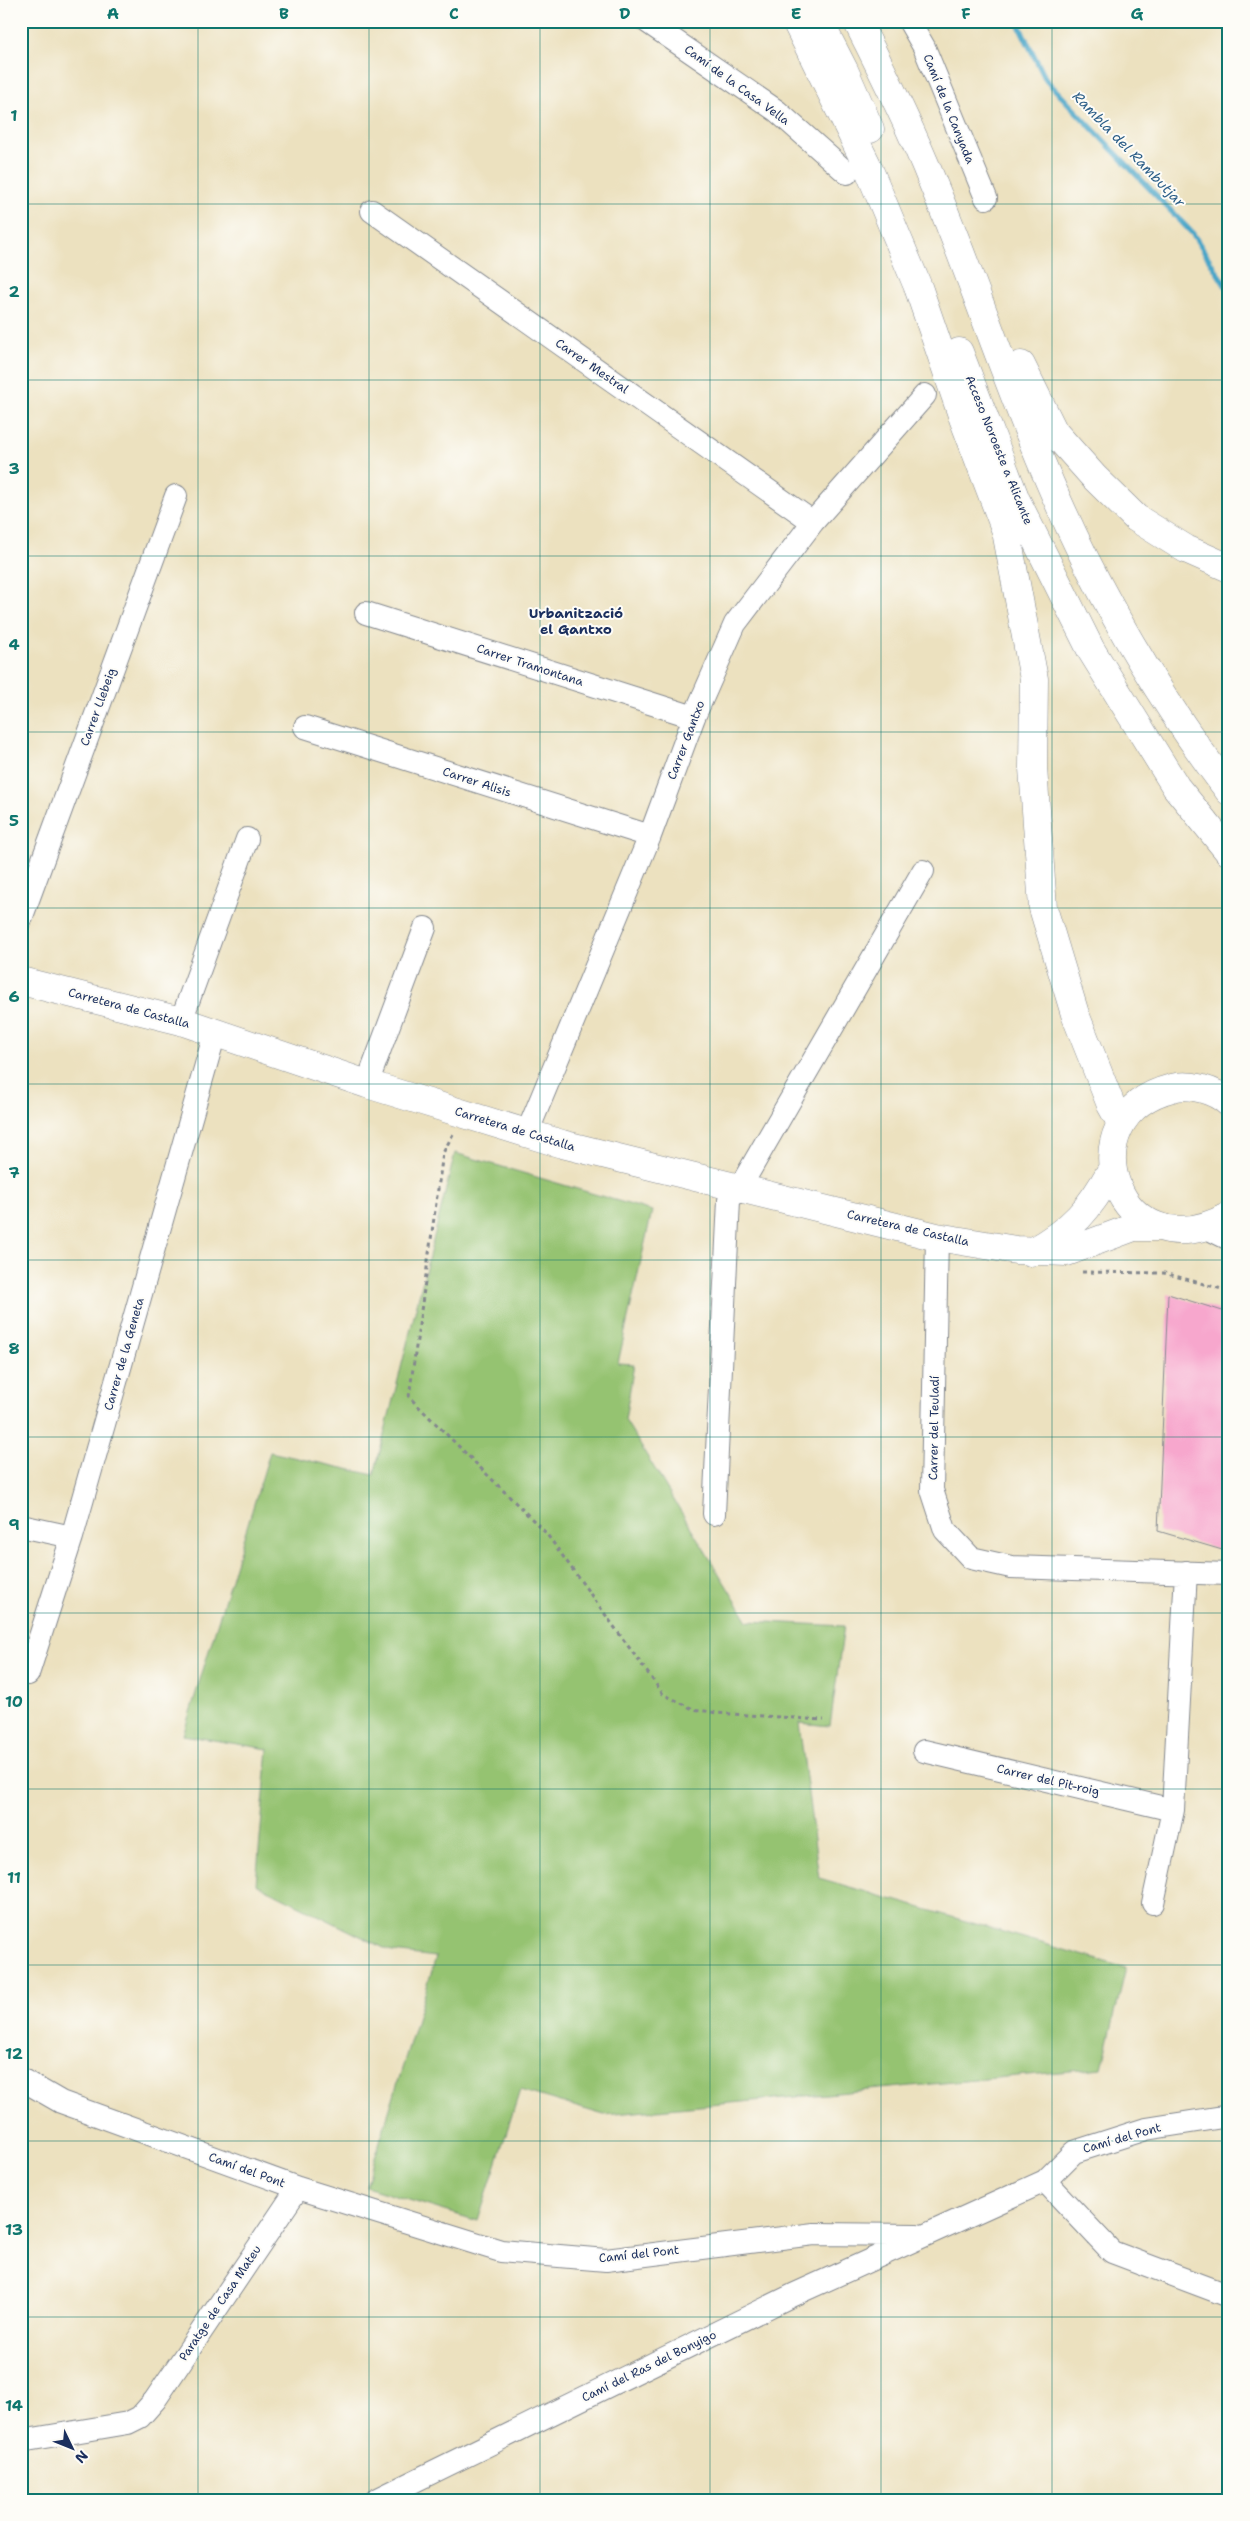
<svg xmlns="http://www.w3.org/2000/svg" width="1250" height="2521" viewBox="0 0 1250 2521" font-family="'Shantell Sans',sans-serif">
  <rect width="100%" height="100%" fill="#fdfcf7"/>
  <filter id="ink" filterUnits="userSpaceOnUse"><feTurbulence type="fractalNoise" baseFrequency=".02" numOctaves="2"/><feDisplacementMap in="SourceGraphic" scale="10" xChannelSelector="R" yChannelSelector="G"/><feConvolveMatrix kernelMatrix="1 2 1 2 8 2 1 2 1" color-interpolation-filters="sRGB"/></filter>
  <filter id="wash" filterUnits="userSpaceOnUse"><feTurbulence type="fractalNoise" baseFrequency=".0096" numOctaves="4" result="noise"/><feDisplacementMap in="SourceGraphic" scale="20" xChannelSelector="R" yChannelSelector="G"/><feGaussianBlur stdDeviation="1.12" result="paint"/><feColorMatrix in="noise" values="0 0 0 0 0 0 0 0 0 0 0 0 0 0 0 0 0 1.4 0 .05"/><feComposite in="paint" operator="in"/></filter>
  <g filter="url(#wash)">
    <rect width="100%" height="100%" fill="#ece1bf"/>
    <!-- green -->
    <path fill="#95c371" stroke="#587968" d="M455 1153 652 1211 618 1363 634 1364 625 1420 748 1621 844 1626 830 1726 799 1723 819 1878 1126 1968 1102 2068 604 2115 520 2090 478 2221 366 2187 436 1957 392 1952 256 1884 268 1749 183 1735 270 1452 374 1475Z"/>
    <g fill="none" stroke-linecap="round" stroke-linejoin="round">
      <!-- stream -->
      <path stroke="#49a6c8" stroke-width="5.5" d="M1017 21 1046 80 1193 234 1229 291"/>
    </g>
    <g id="blocks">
      <!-- building -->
      <path fill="#f7a7cd" d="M1168 1294 1229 1313V1552L1158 1531Z"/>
    </g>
  </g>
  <g filter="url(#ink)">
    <use href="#blocks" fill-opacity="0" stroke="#84888e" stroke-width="1"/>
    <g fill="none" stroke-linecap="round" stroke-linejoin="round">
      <!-- minor casing -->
      <g stroke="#84888e" stroke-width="24">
        <path id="minor" d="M646 21 777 111 847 173
          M909 21 924 47 986 198
          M372 211 813 522
          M366 613 694 717
          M305 727 650 836
          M21 919 176 496
          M181 1021 247 839
          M367 1084 425 928
          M527 1133 650 836 694 717 735 624 813 522 925 395
          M1207 1228 1229 1239
          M937 1237 932 1490 945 1530 971 1558 1011 1567 1229 1574
          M714 1514 729 1200 740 1187 923 871
          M21 1526 72 1537
          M28 1674 72 1537 215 1033
          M924 1751 1173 1810
          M1153 1903 1173 1810 1186 1572
          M21 2079 61 2102 298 2188 501 2251 606 2260 814 2234 917 2235
          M1045 2181 1112 2252 1229 2296
          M21 2441 128 2423 140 2417 155 2400 298 2188
          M376 2500 793 2295 1045 2181 1074 2152 1146 2129 1229 2116"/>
      </g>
      <!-- major casing -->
      <g stroke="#84888e" stroke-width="29">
        <path id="major" d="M21 981 181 1021 367 1084 562 1144 937 1237 1016 1250 1067 1252 1134 1227H1158
          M1229 1103C1215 1090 1190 1083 1172 1088 1062 1116 1117 1278 1229 1216
          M1031 1252C1072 1230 1090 1209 1112 1169"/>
      </g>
      <!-- highway casing -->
      <g stroke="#84888e" stroke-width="29">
        <path id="highway" d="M796 21 867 165 918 287 963 418 1006 531 1034 679 1033 768 1043 908 1075 1014 1111 1105 1121 1123
          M819 21 844 70 870 129
          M857 21C884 74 910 126 932 181 984 306 1024 436 1084 557 1125 639 1174 718 1229 791
          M959 352 1016 500 1091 650 1176 787 1229 852
          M1021 365 1054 432 1094 477 1136 518 1186 549 1229 568"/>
      </g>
      <!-- path -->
      <path stroke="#84888e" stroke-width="3" stroke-dasharray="4 4" stroke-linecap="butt" d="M453 1134 443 1153 409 1397 546 1533 663 1694 693 1709 717 1713 824 1720
        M1082 1272 1164 1273 1229 1291"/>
      <!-- minor -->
      <use href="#minor" stroke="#fff" stroke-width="22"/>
      <!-- major -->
      <use href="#major" stroke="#fff" stroke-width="28"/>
      <!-- highway -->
      <use href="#highway" stroke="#fff" stroke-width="28"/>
    </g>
  </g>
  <!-- grid -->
  <path fill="none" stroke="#0f766e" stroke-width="1" stroke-opacity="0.55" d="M198 21V2500M369 21V2500M540 21V2500M710 21V2500M881 21V2500M1052 21V2500M21 204H1229M21 380H1229M21 556H1229M21 732H1229M21 908H1229M21 1084H1229M21 1260H1229M21 1437H1229M21 1613H1229M21 1789H1229M21 1965H1229M21 2141H1229M21 2317H1229"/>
  <g text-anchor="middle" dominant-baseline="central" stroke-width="4" stroke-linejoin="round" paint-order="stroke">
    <!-- street labels -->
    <g font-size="12" fill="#1b2f5e" stroke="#fdfcf7">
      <text transform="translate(737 85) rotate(36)">Camí de la Casa Vella</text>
      <text transform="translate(949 109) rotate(68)">Camí de la Canyada</text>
      <text transform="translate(592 366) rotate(35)">Carrer Mestral</text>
      <text transform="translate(999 450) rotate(68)">Acceso Noroeste a Alicante</text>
      <text transform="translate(530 665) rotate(18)">Carrer Tramontana</text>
      <text transform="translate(98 707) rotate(-70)">Carrer Llebeig</text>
      <text transform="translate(686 740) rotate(-69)">Carrer Gantxo</text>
      <text transform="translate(477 782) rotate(18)">Carrer Alisis</text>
      <text transform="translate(129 1008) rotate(15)">Carretera de Castalla</text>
      <text transform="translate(515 1129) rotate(17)">Carretera de Castalla</text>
      <text transform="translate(908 1228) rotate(13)">Carretera de Castalla</text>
      <text transform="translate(124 1354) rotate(-74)">Carrer de la Geneta</text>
      <text transform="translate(934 1428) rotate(-89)">Carrer del Teuladí</text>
      <text transform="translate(1048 1780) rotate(13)">Carrer del Pit-roig</text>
      <text transform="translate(1122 2138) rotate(-16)">Camí del Pont</text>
      <text transform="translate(247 2170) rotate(20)">Camí del Pont</text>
      <text transform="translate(639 2254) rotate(-6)">Camí del Pont</text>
      <text transform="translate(220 2303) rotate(-56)">Paratge de Casa Mateu</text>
      <text transform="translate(649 2366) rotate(-26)">Camí del Ras del Bonyigo</text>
    </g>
    <!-- water labels -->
    <g font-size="14" font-style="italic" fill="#2d5f88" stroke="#fdfcf7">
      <text transform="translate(1129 149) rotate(46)">Rambla del Rambutjar</text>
    </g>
    <!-- neighbourhood labels -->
    <g font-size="14" font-weight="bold" fill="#1b2f5e" stroke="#fdfcf7">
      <text x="576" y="613">Urbanització<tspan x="576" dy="16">el Gantxo</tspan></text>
    </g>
  </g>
  <!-- margin -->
  <rect width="1250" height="2521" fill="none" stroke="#fdfcf7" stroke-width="55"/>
  <!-- north arrow -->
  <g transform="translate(72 2448) rotate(133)" stroke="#fdfcf7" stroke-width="4" paint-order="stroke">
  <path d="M0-4L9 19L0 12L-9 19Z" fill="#1b2f5e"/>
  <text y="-8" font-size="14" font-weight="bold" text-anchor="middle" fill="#1b2f5e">N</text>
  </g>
  <rect x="28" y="28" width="1194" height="2466" fill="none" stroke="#0f766e" stroke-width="2"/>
  <g font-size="16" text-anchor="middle" font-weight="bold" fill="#0f766e">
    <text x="113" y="19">A</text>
    <text x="284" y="19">B</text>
    <text x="454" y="19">C</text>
    <text x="625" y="19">D</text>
    <text x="796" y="19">E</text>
    <text x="966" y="19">F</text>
    <text x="1137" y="19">G</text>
    <text x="14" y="121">1</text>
    <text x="14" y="297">2</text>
    <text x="14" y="474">3</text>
    <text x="14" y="650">4</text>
    <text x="14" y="826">5</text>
    <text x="14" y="1002">6</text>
    <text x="14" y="1178">7</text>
    <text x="14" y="1354">8</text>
    <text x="14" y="1530">9</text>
    <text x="14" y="1707">10</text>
    <text x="14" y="1883">11</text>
    <text x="14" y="2059">12</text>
    <text x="14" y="2235">13</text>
    <text x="14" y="2411">14</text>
  </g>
</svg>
